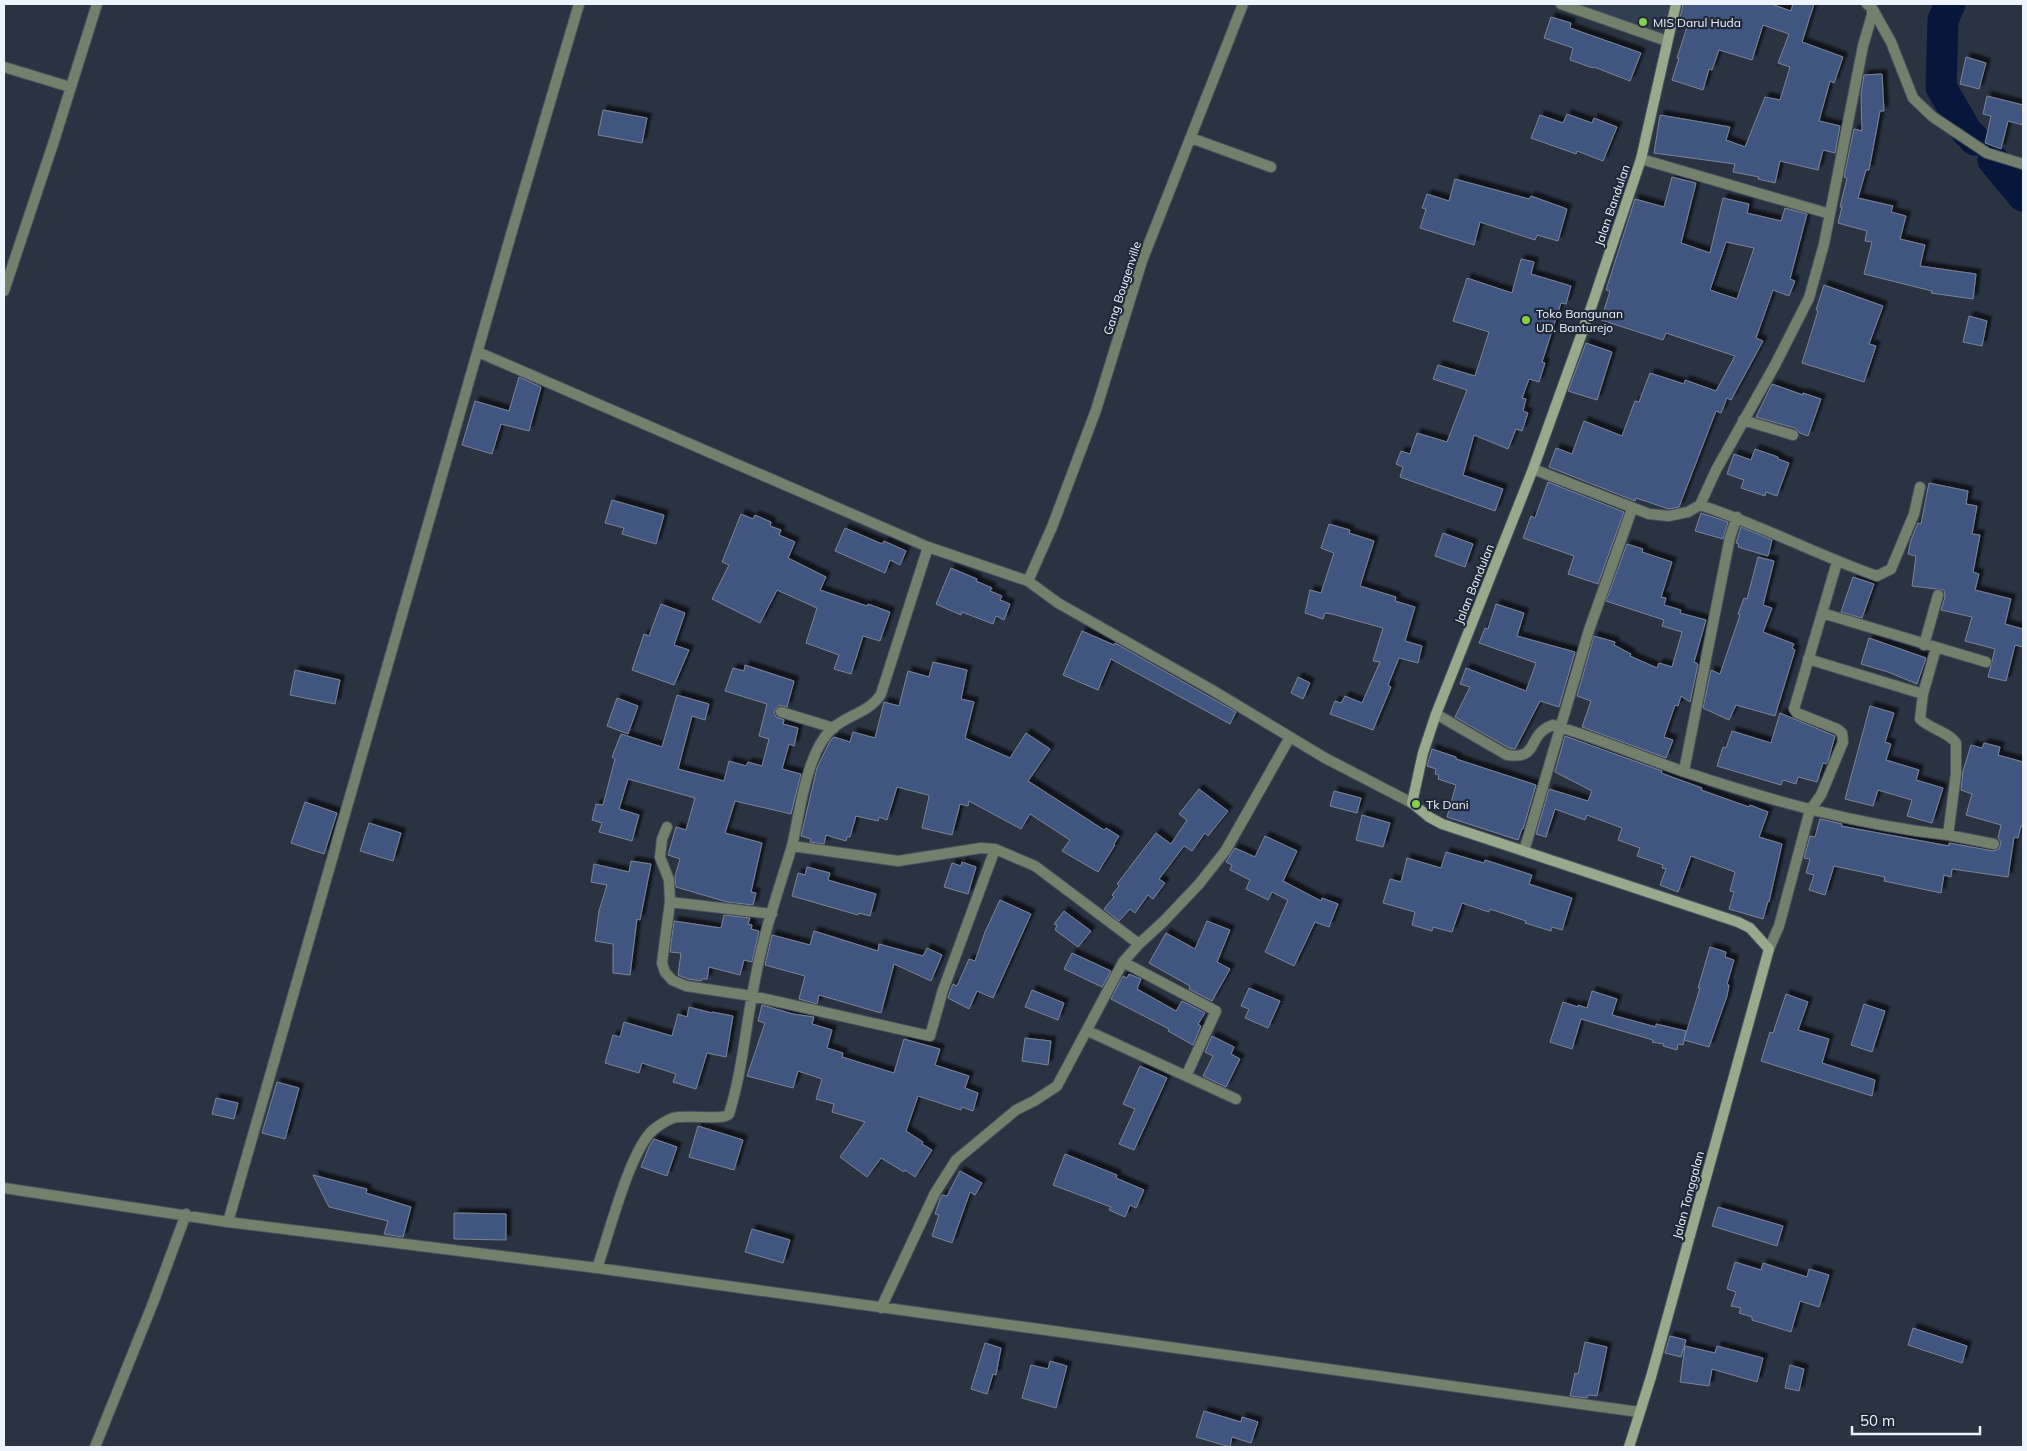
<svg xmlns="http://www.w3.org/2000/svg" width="2027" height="1451" viewBox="0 0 2027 1451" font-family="Mulish,sans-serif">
  <defs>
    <filter id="shadow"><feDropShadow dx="4.5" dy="-4.5" stdDeviation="1" flood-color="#0009"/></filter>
  </defs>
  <rect width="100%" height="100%" fill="#2a3342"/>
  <!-- built -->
  <path fill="#323e52" d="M1561 4H1676L1667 41Z"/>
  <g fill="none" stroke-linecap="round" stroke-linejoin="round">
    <!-- river -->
    <path stroke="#06173b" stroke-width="31" d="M1950 4 1943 20 1941 87 1967 132 1975 140
      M1993 160 2023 196"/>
  </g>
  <!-- building -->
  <path fill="#415780" stroke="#798395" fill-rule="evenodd" filter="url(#shadow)" d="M1683 4H1771L1791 11 1793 4H1814L1802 42 1843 57 1834 83 1830 81 1819 121 1840 126 1835 153 1823 150 1818 170 1780 161 1775 183 1758 179 1759 177 1733 172 1735 164 1654 153 1660 115 1730 127 1726 140 1745 147 1765 97 1780 100 1790 67 1778 63 1789 34 1763 25 1752 60 1719 50 1712 70 1709 69 1703 90 1672 80 1679 58H1677L1688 24 1679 22Z
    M1551 17 1571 23 1570 28 1641 53 1630 81 1594 67 1593 68 1570 60 1573 48 1544 38Z
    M1966 57 1986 63 1979 89 1960 84Z
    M1882 74 1884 111H1880L1869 170H1866L1858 198 1893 206 1891 212 1906 216 1900 239 1925 245 1920 266 1976 274 1973 299 1931 293 1932 291 1864 274 1872 242 1865 241 1867 231 1838 223 1842 207H1840L1847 178 1844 177 1854 129 1862 131 1861 94 1864 75Z
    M1987 96 2023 105V125L2008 121 2001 149 1985 143 1991 116 1983 114Z
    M603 110 647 118 642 143 598 135Z
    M1567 114 1592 123 1594 118 1617 127 1603 161 1577 151 1576 154 1531 138 1540 115 1563 123Z
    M1672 177 1696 183 1681 243 1710 253 1723 198 1749 204 1747 213 1781 221 1785 208 1807 214 1790 279 1795 281 1789 296 1773 290 1756 338 1763 341 1731 400 1727 398 1721 413 1716 411 1679 507 1669 509 1636 498 1635 501 1549 467 1556 448 1572 454 1584 421 1622 436 1635 401 1639 402 1650 373 1684 384 1685 380 1716 391 1735 356 1666 333 1663 340 1601 320 1610 291 1606 290 1635 199 1664 207ZM1726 242 1754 248 1737 299 1710 290Z
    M1455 179 1529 199 1531 196 1567 209 1558 241 1537 235 1535 240 1480 222 1474 245 1420 228 1426 209 1422 208 1427 194 1449 201Z
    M1521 259 1534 262 1531 274 1571 286 1566 304 1561 303 1542 362 1545 363 1539 382 1529 379 1522 398 1526 399 1523 411 1528 413 1522 431 1516 429 1508 449 1474 435 1463 475 1503 489 1495 511 1400 477 1403 467 1396 464 1401 451 1410 454 1417 433 1447 442 1467 390 1433 379 1438 365 1475 376 1489 332 1453 321 1467 278 1512 293Z
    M1824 285 1883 306 1869 344 1876 346 1864 382 1802 363 1818 311 1816 310Z
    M1969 316 1987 321 1982 346 1963 342Z
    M1586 343 1612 352 1597 400 1568 391Z
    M519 377 541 387 529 431 501 424 492 454 462 445 475 401 509 411Z
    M1772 384 1803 395V393L1821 399 1808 436 1800 433 1795 428 1756 417Z
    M1755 449 1778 457V459L1789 463 1777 496 1766 492 1765 496 1741 488 1744 480 1727 474 1734 454 1751 460Z
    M1548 482 1624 512 1598 584 1568 574 1574 556 1523 538 1531 516 1535 518Z
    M1929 483 1968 491 1966 504 1977 506 1972 534 1980 535 1973 572 1979 574 1975 590 2011 599 2005 624 2023 629V647L2015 645 2006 681 1988 677 1995 649 1965 641 1972 617 1941 610 1945 597 1944 590 1912 586 1916 556 1908 554 1911 540 1918 523 1921 524Z
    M612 500 664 515 656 544 622 534 624 528 605 523Z
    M1701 513 1728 522 1723 539 1695 531Z
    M741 514 753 519 755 515 771 522 770 526 781 530 779 535 795 542 788 558 826 577 820 590 867 606 868 604 890 612 880 641 863 636 851 674 834 669 839 655 806 643 817 608 777 590 760 623 712 599 729 565 722 562Z
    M1329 524 1350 530 1349 533 1374 541 1360 586 1396 597 1395 601 1415 607 1405 641 1422 646 1418 663 1399 658 1388 685 1391 687 1373 730 1330 714 1335 701 1341 703 1345 696 1362 703 1380 662 1373 661 1383 628 1332 614 1325 613 1323 619 1305 613 1310 590 1321 593 1334 553 1321 548Z
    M1741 527 1772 540 1768 556 1738 547 1739 544 1736 543Z
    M845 528 882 544 884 541 906 551 900 565 890 560 885 573 835 551Z
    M1443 533 1473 544 1465 567 1435 556Z
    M1627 544 1643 549 1642 552 1672 562 1661 597 1666 598 1664 605 1681 610 1680 613 1706 620 1694 662 1698 664 1690 702 1681 696 1678 706 1675 705 1664 737 1673 740 1666 758 1582 727 1591 701 1577 696 1594 636 1615 642 1614 645 1631 654 1630 656 1657 668 1659 663 1672 667 1682 632 1662 626 1664 620 1606 601Z
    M1758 557 1774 561 1763 605 1772 608 1763 632 1794 644 1792 648 1795 650 1775 716 1736 705 1729 720 1703 708 1711 670 1720 674 1740 615 1738 614 1744 598 1747 599Z
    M951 568 977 579 976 581 992 588 990 591 1002 596 1000 600 1010 604 1004 620 996 616 993 624 962 612 961 615 936 604Z
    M1853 577 1874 584 1862 618 1841 612Z
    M661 604 685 613 674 645 689 650 674 685 632 670 644 634 649 636Z
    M1496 604 1524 613 1517 636 1575 652 1559 707 1540 701 1515 749 1509 748 1455 717 1470 687 1460 684 1466 668 1526 691 1536 663 1479 643 1485 628 1488 629Z
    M1082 631 1114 645 1115 643 1236 712 1230 724 1111 659 1098 690 1063 675Z
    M1869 638 1926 658 1917 684 1888 672 1861 664Z
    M933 662 967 670 961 699 974 702 965 738 1010 758 1026 733 1050 749 1028 781 1104 830 1106 828 1119 836 1114 844 1115 845 1098 872 1062 851 1070 840 1030 814 1021 829 969 801 968 806 960 804 952 835 922 828 929 797 928 795 897 787 887 820 879 817 878 821 856 816 850 837H847L846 841 826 835 824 844 810 842 811 839 801 836 817 768 830 741 834 737 850 742 853 732 875 738 884 702 899 706 908 671 929 677Z
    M745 665 794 681 787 707 779 705 775 710 774 713 776 717 784 720 783 724 798 728 794 746 789 744 782 769 801 774 791 814 735 801 725 833 762 843 751 892 756 893 753 905 727 902 676 887 675 876 680 859 668 855 676 827 686 830 695 798 628 779 619 809 639 815 632 841 599 832 602 823 592 820 596 804 603 805 615 759 612 757 621 734 662 747 677 695 709 704 705 720 692 716 678 769 724 781 729 761 746 766 748 762 762 766 769 739 759 736 767 704 725 691 733 668 744 671Z
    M295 670 340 680 335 704 290 695Z
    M1298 677 1310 683 1303 699 1291 693Z
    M617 698 638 706 628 734 607 726Z
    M1870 706 1894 713 1885 742 1891 744 1886 760 1919 770 1916 780 1943 788 1932 823 1907 816 1912 800 1878 790 1873 806 1845 799Z
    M1780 713 1835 736 1828 761 1826 764 1823 763 1817 782 1798 777 1796 784 1783 780 1781 785 1717 766 1723 747 1726 748 1732 731 1771 743Z
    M1565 736 1662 771 1661 773 1702 788 1701 790 1749 807 1750 805 1768 812 1759 837 1782 844 1769 902 1768 901 1763 919 1729 909 1734 892 1730 891 1735 872 1691 856 1678 892 1660 885 1666 869 1662 868 1663 865 1637 856 1640 848 1618 840 1622 828 1587 815 1585 820 1555 809 1546 837 1536 834 1549 789 1588 801 1592 791 1555 772Z
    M1984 743 2000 747 1998 755 2023 762V826H2021L2018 838 2014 837 2008 877 1952 869 1951 877 1944 875 1941 893 1884 881 1885 877 1834 866 1825 895 1809 890 1814 875 1806 873 1810 859 1804 858 1810 836 1815 837 1820 819 1842 824 1841 826 1949 846V843L1993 851 1999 849 2001 842 1998 838 2001 825 1966 815 1972 794 1961 790 1963 771 1971 745 1982 748Z
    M1432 749 1456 757V759L1536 785 1523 829H1522L1518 840 1447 817 1456 785 1438 779 1439 775 1435 774 1436 769 1427 766Z
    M1199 789 1228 811 1208 836 1205 833 1192 851 1184 846 1159 879 1165 883 1153 899 1148 895 1135 913 1130 909 1119 921 1104 909 1114 897 1112 895 1119 886 1117 884 1156 833 1171 844 1187 820 1179 814Z
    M1334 791 1361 798 1357 813 1330 806Z
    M305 802 337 813 324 854 291 843Z
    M1362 815 1390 823 1383 847 1356 840Z
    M369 823 401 833 393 861 360 851Z
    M1265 836 1297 851 1283 881 1321 901 1322 898 1338 904 1329 927 1315 922 1294 966 1265 952 1288 900 1272 892 1268 900 1246 889 1250 880 1230 870 1232 865 1226 862 1235 848 1255 857Z
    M1446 852 1484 863 1485 860 1532 875 1529 884 1572 898 1562 930 1552 927 1551 931 1525 923 1526 921 1490 909 1489 912 1462 903 1452 932 1433 927 1432 931 1412 925 1415 912 1383 903 1390 879 1401 882 1407 858 1441 868Z
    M631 861 651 864 640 920 637 919 630 975 613 973V944L595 941 599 911 607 885 591 882 594 864 629 872Z
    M962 862 976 867 968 894 944 887 952 863 961 866Z
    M807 867 830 873 828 880 876 894 870 916 859 913 858 915 792 896 798 873 805 875Z
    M1000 900 1031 914 993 998 977 991 969 1009 948 998 950 992 953 984 957 986 969 959 975 961 985 932Z
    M1064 911 1091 931 1078 947 1055 930 1057 925 1054 924Z
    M724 915 750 918 748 924 752 925 751 929 759 931 752 962 744 960 740 975 709 967 707 979H702L701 981 688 979 678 975 681 953 670 952 674 921 721 928Z
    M1207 921 1230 930 1217 962 1230 969 1212 1001 1189 989 1190 986 1149 963 1166 933 1195 949Z
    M814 931 878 951 879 944 923 956 927 948 942 955 931 981 894 964 881 1013 819 995 817 1004 799 999 805 976 765 965 772 935 810 945Z
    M1710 947 1726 952 1725 957 1734 960 1727 984 1729 985 1727 996 1709 1047 1684 1040 1700 988H1698Z
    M1072 953 1111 971 1102 987 1064 969Z
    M1129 974 1141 979 1137 989 1176 1011 1182 1001 1205 1013 1198 1024 1201 1026 1193 1045 1168 1031 1169 1029 1111 999 1123 976 1127 978Z
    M1249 988 1280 1001 1268 1028 1245 1018 1249 1009 1241 1006Z
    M1032 990 1064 1003 1058 1020 1025 1007Z
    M1592 991 1617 999 1612 1015 1656 1027V1024L1686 1031 1683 1045 1678 1044 1677 1050 1663 1046 1664 1044 1652 1042 1653 1040 1581 1019 1572 1049 1550 1042 1563 1002 1578 1007V1005L1587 1008Z
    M1786 994 1808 1002 1798 1030 1829 1039 1822 1063 1875 1080 1872 1096 1761 1061 1770 1032 1773 1033Z
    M1864 1004 1885 1011 1872 1052 1851 1045Z
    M762 1005 793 1014 814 1017 812 1024 832 1030 827 1048 843 1053 842 1057 894 1073 904 1039 940 1049 935 1065 969 1076 965 1088 978 1093 973 1111 962 1107 961 1110 918 1096 906 1131 923 1142 922 1144 932 1150 915 1177 905 1170 904 1172 881 1158 867 1177 840 1157 865 1122 832 1112 834 1104 816 1099 822 1079 798 1071 793 1088 747 1076 765 1023 758 1021Z
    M689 1007 712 1013V1012L733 1016 726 1057 707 1053 696 1089 673 1082 676 1074 642 1063 639 1073 605 1063 613 1035 620 1037 624 1022 672 1036 678 1014 687 1017Z
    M1212 1036 1234 1047 1231 1054 1240 1059 1226 1087 1203 1076 1213 1056 1205 1052Z
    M1025 1038 1051 1041 1048 1065 1022 1061Z
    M1140 1066 1167 1078 1134 1150 1119 1144 1135 1109 1123 1104Z
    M277 1082 299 1088 285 1139 262 1133Z
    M216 1098 238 1103 234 1119 212 1114Z
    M698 1126 743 1140 734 1170 689 1157Z
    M654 1139 677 1147 667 1176 641 1167 649 1147Z
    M1065 1154 1117 1175 1116 1178 1144 1190 1136 1208 1130 1205 1125 1217 1109 1210 1111 1207 1053 1185Z
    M960 1171 982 1183 975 1195 970 1192 952 1243 932 1236 939 1215 935 1214 940 1199 942 1195 947 1196Z
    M313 1175 367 1189 366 1193 411 1207 403 1237 384 1234 388 1221 329 1207Z
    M1718 1207 1783 1226 1777 1246 1712 1226Z
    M454 1213 506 1214V1240L454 1239Z
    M752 1229 790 1240 783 1263 745 1252Z
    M1735 1262 1761 1270 1763 1263 1807 1277 1809 1269 1829 1275 1819 1307 1800 1301 1791 1332 1752 1320V1317L1739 1313 1741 1308 1731 1306 1736 1292 1727 1289Z
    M1913 1328 1967 1346 1962 1363 1908 1345Z
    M1670 1336 1686 1340 1681 1357 1665 1353Z
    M1585 1342 1607 1347 1597 1396 1588 1395 1587 1398 1570 1396 1575 1373 1578 1374Z
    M985 1343 1001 1348 996 1375 993 1374 987 1394 971 1389Z
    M1685 1346 1715 1353 1717 1346 1763 1358 1757 1382 1712 1369 1709 1386 1680 1382Z
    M1050 1361 1067 1366 1056 1408 1022 1398 1031 1365 1048 1369Z
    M1790 1365 1804 1369 1799 1391 1785 1388Z
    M1204 1411 1241 1422 1242 1417 1258 1422 1251 1443 1232 1437 1230 1447 1196 1437Z"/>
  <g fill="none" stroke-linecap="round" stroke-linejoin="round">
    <!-- street casing -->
    <g stroke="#495260" stroke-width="12">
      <path id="street" d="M1561 4 1667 41
        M1872 8 1891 42 1913 98 1933 117 1987 153 2023 164
        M4 67 70 87
        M1191 138 1271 167
        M1641 159 1830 214
        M4 291 54 141 97 4
        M478 352 928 547 1028 581 1058 603 1212 690 1325 758 1412 803
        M1743 420 1793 435
        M1533 469 1649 514 1669 516 1688 512 1700 505 1716 470 1775 365 1809 298 1824 244 1863 46 1872 15V8L1867 4
        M1700 505C1761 525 1817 555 1877 576L1891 569 1914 514 1920 487
        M1028 581 1052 527 1096 410 1142 261 1243 4
        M1822 613 1986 662
        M1924 645 1938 595
        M1808 659 1923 694 1936 648
        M781 712 834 728
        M1436 714 1507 755C1541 760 1525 735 1553 725 1597 738 1639 756 1682 771 1769 800 1857 825 1948 835L1956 774V743C1949 732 1930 729 1920 719L1923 694
        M1684 771 1730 537 1737 517
        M667 827 662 839 660 857 669 880 670 902 772 914
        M1948 835 1994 844
        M792 846C800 813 806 750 834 727 849 715 871 711 881 694L928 547
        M1524 851 1589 630 1632 509
        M670 902 662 963 665 972 672 980 686 986 752 996 930 1036 943 990 995 849 1035 866 1139 944 1164 921 1199 884 1226 850 1290 737
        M1769 949 1779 926 1810 810 1821 795 1843 742 1842 733 1837 729 1797 713 1794 709 1837 562
        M1123 962 1216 1011 1186 1076
        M1088 1031 1236 1099
        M4 1188 228 1222 597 1268 1639 1412
        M228 1222 512 231 579 4
        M597 1268C609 1235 629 1152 653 1130 658 1126 668 1120 673 1118 687 1114 723 1121 729 1114 743 1069 746 1021 756 975 764 931 779 889 792 846L898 861 981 848 995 849
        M881 1308 935 1193 956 1160 1016 1110 1034 1101 1057 1086 1123 962 1139 944
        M95 1447 153 1303 186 1214"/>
    </g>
    <!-- secondary casing -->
    <g stroke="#495260" stroke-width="12">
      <path id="secondary" d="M1629 1447 1651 1377 1769 949 1750 928 1738 922 1442 824 1429 817 1412 803 1423 753 1436 714 1533 469 1592 305 1641 159 1676 4"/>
    </g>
    <!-- street -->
    <use href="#street" stroke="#73806c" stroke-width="10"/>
    <!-- secondary -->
    <use href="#secondary" stroke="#97ab8c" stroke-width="10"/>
  </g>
  <!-- markers -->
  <g fill="#84cf4d" stroke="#202938" stroke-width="2">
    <circle cx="1643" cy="22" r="5"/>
    <circle cx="1526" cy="320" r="5"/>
    <circle cx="1416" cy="804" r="5"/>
  </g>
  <g text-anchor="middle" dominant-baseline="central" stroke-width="4.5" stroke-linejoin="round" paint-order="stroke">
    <!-- poi labels -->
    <g font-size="12" fill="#eef4fe" stroke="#202938" text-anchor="start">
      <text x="1653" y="22">MIS Darul Huda</text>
      <text x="1536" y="313">Toko Bangunan<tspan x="1536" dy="14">UD. Banturejo</tspan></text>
      <text x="1426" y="804">Tk Dani</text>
    </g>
    <!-- street labels -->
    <g font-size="12" fill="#eef4fe" stroke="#202938">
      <text transform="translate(1612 205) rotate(-71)">Jalan Bandulan</text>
      <text transform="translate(1122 288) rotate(-72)">Gang Bougenville</text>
      <text transform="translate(1474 584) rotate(-68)">Jalan Bandulan</text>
      <text transform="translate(1688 1195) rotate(-75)">Jalan Tonggalan</text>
    </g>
  </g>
  <!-- border -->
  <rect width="2027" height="1451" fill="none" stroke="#eef4fe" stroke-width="10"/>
  <!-- scale -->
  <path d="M1852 1426v8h128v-8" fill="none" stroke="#eef4fe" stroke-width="2.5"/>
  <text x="1860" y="1426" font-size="15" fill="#eef4fe" stroke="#202938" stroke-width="4" paint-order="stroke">50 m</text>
</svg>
